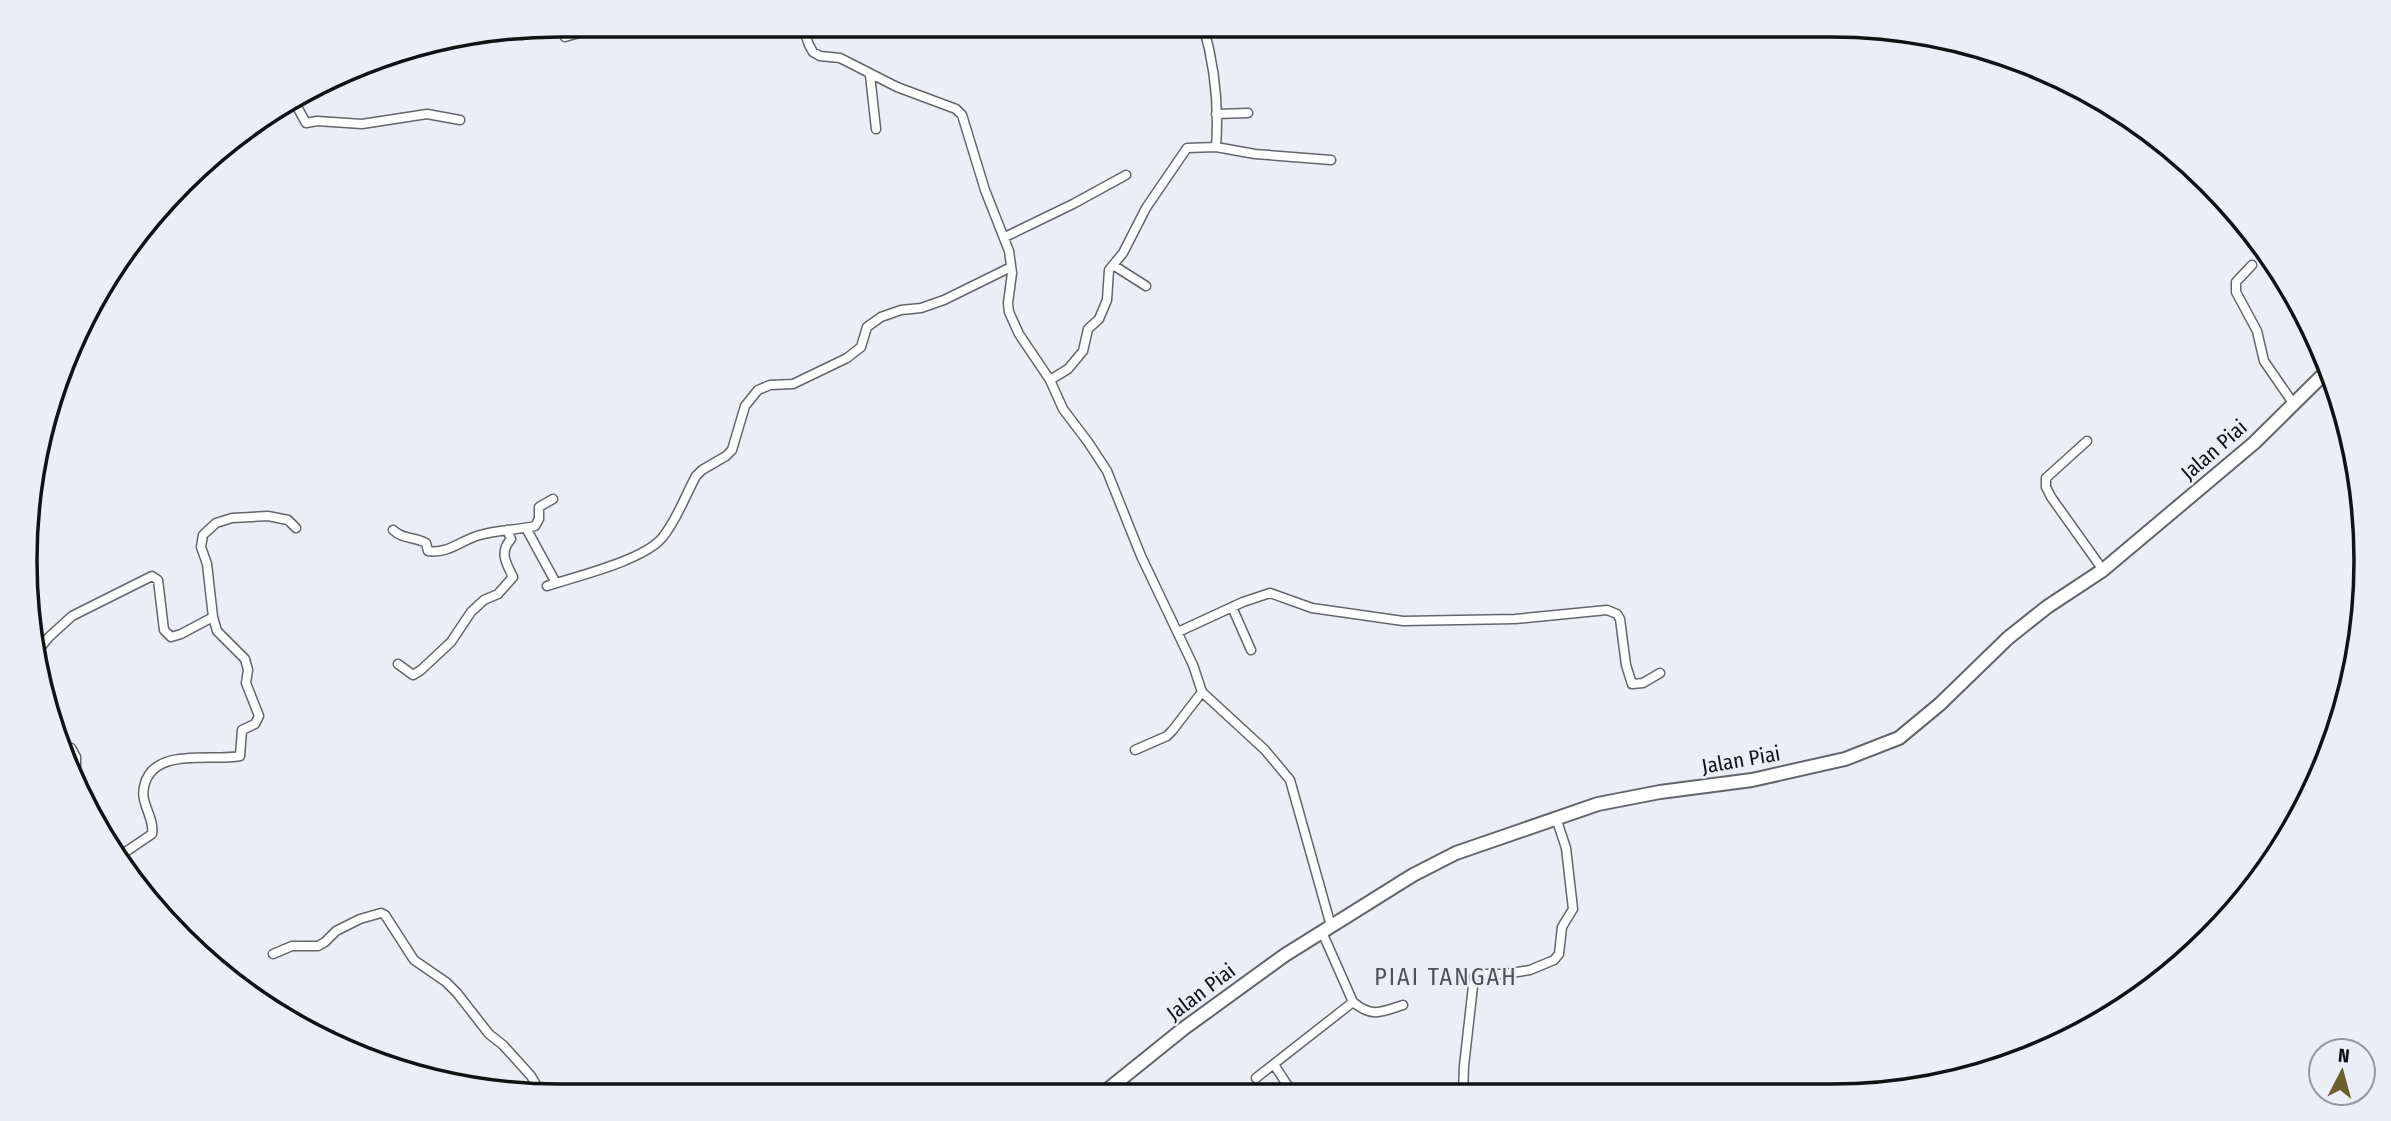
<svg xmlns="http://www.w3.org/2000/svg" width="2391" height="1121" viewBox="0 0 2391 1121" font-family="'Fira Sans Condensed',sans-serif">
  <rect width="100%" height="100%" fill="#ebeff5"/>
  <g fill="none" stroke-linecap="round" stroke-linejoin="round">
    <!-- street casing -->
    <g stroke="#62666a" stroke-width="11">
      <path id="street" d="M715 25 716 29
        M802 25 809 45 813 52 820 56 840 58 897 87 956 109 962 115 985 190 1009 251 1012 273 1008 303 1009 312 1019 334 1050 380 1063 409 1088 442 1107 471 1141 556 1193 665 1202 692 1265 750 1290 780 1331 926
        M1203 25C1214 63 1219 107 1216 147
        M522 31V35
        M565 37 579 33 596 25
        M870 75 876 129
        M295 103 306 123 317 121 362 124 427 114 460 120
        M1216 114 1248 113
        M1005 237 1073 204 1126 175
        M1113 265 1146 286
        M2252 265 2236 282V292L2257 331 2264 361 2293 403
        M1050 380 1068 369 1083 351 1088 329 1099 319 1107 300 1109 270 1123 253 1146 208 1187 148 1216 147 1255 154 1331 160
        M2087 441 2046 478V487L2051 497 2103 570
        M526 528 556 583
        M393 530C404 540 413 536 426 543L428 551C449 554 461 540 480 535 498 530 517 530 535 526L539 519V507L553 499
        M547 586C577 576 642 561 662 538 677 520 685 496 696 476L702 470 726 456 732 450 745 406 758 390 770 385 793 384 847 358 861 347 867 327 881 317 901 310 921 308 944 300 1011 267
        M1232 607 1251 650
        M1178 632 1243 602 1270 593 1312 608 1403 621 1515 619 1607 610 1617 614 1620 619 1626 665 1632 684 1643 683 1660 673
        M36 653 49 637 72 616 152 576 158 580 164 630 171 637 181 634 213 617
        M398 664 413 675 421 670 451 642 471 612 484 600 498 594 513 577C506 563 499 552 511 539L507 530
        M71 748 76 757V785
        M1135 750 1167 736 1172 731 1202 692
        M121 855 152 834C155 818 140 804 144 787 152 746 211 762 240 756L242 730 255 724 259 716 246 683 248 670 245 659 217 631 213 617 207 564 201 547 203 535 216 523 232 518 268 516 288 520 296 528
        M1322 932 1353 1002
        M273 954 292 946H318L325 942 336 931 360 919 381 913 385 915 414 960 446 982 457 993 489 1034 503 1045 531 1076 542 1095
        M1275 1066 1293 1094
        M1256 1078 1353 1002C1372 1018 1382 1012 1403 1005
        M1463 1093 1464 1066 1474 977 1479 974H1505L1530 970 1554 960 1559 954 1562 927 1573 909 1566 848 1556 818"/>
    </g>
    <!-- secondary casing -->
    <g stroke="#62666a" stroke-width="16">
      <path id="secondary" d="M1101 1095 1183 1029 1285 955 1413 875 1456 853 1598 804 1660 792 1752 780 1845 759 1899 738 1940 704 2008 638 2047 607 2103 570 2254 443 2330 368"/>
    </g>
    <!-- street -->
    <use href="#street" stroke="#fff" stroke-width="8"/>
    <!-- secondary -->
    <use href="#secondary" stroke="#fff" stroke-width="12"/>
  </g>
  <g text-anchor="middle" dominant-baseline="central" stroke-width="5" stroke-linejoin="round" paint-order="stroke">
    <!-- street labels -->
    <g font-size="21" fill="#111214" stroke="#ebeff5">
      <text transform="translate(2214 450) rotate(-41)">Jalan Piai</text>
      <text transform="translate(1741 760) rotate(-10)">Jalan Piai</text>
      <text transform="translate(1201 992) rotate(-37)">Jalan Piai</text>
    </g>
    <!-- quarter labels -->
    <g font-size="24" letter-spacing="2" fill="#4d5054" stroke="#ebeff5">
      <text x="1446" y="977">PIAI TANGAH</text>
    </g>
  </g>
  <!-- crop -->
  <path d="M0 0H2391V1121H0ZM560 37H1831A523 523 0 0 1 2354 560V561A523 523 0 0 1 1831 1084H560A523 523 0 0 1 37 561V560A523 523 0 0 1 560 37Z" fill="#ebeff5" fill-rule="evenodd"/>
  <path fill="none" stroke="#111214" stroke-width="3.5" d="M560 37H1831A523 523 0 0 1 2354 560V561A523 523 0 0 1 1831 1084H560A523 523 0 0 1 37 561V560A523 523 0 0 1 560 37Z"/>
  <!-- north arrow -->
  <g transform="translate(2342 1072) rotate(6)"><circle r="33" fill="#ebeff5" stroke="#94979b" stroke-width="2"/>
  <path d="M0-5L12 26L0 18L-12 26Z" fill="#6b602d"/>
  <text y="-10" font-size="19" font-weight="bold" text-anchor="middle" fill="#111214">N</text>
  </g>
</svg>
